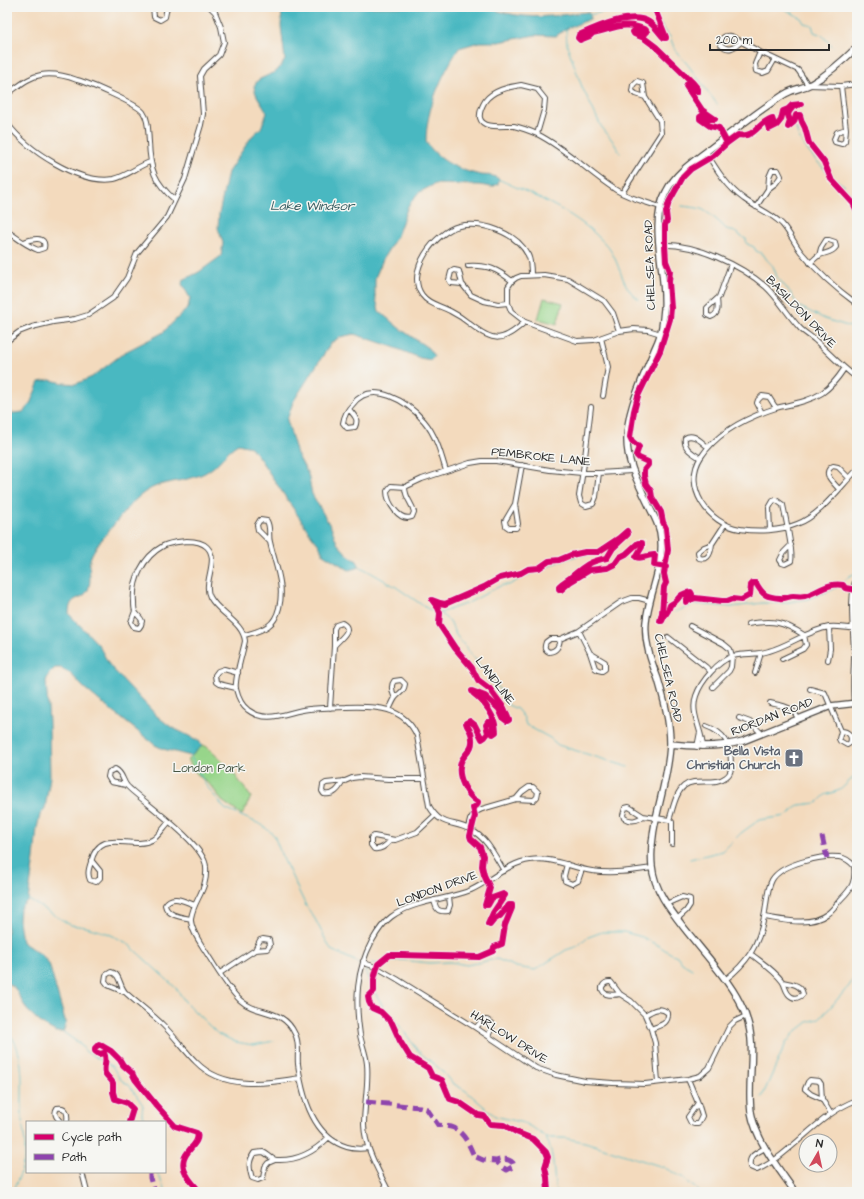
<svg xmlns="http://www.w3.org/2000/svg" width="864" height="1199" viewBox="0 0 864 1199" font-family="'Architects Daughter',sans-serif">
  <rect width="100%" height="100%" fill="#f6f6f2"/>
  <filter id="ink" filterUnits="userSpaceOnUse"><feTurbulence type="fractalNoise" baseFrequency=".025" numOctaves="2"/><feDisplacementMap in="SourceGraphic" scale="8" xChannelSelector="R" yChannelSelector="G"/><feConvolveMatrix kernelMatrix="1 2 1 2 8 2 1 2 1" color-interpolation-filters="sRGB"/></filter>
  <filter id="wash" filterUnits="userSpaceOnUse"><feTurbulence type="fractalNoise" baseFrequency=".012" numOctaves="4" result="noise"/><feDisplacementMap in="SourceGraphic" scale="16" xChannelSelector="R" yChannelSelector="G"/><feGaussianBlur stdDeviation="0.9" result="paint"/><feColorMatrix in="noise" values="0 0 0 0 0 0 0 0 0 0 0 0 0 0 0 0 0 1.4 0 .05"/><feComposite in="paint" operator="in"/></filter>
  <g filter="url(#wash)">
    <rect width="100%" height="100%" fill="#f3dabd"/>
    <!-- green -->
    <path fill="#97d58a" stroke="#61805a" d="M544 298 563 303 557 324 538 319Z
      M202 746H206L232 771 251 797 242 815 222 801 212 787 200 777 192 768 188 759Z"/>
    <!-- water -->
    <path fill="#49b8c1" stroke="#3a7276" d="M282 7H485C498 11 511 15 525 16 546 18 567 14 587 12L590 14V19L566 29 556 36 535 35 499 42H479L459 48C442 75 426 108 426 142 439 161 458 170 481 175 489 176 491 174 499 179L498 184 492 187 479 185 435 184 418 193 408 206 397 236 384 257 375 278V295L379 311 399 328 428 348 434 356 431 360 420 358 393 347 354 334 340 337 331 343 293 402 287 420 297 454 308 474 312 494 332 529 337 543 347 554 357 561 360 567 349 570 323 554 319 545 311 535 260 459 251 447 238 444C226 451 222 461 211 469 197 480 176 480 159 485 138 492 125 511 112 527 105 536 97 544 92 554 86 566 93 578 88 590 82 602 69 594 69 614L98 644 110 666 157 716 171 727 199 741 202 746 191 756 163 749 155 745 102 703 83 687 71 674 61 668H55L49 674 46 681 49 722 50 777 45 808 40 815 37 828 34 859 28 900 20 908 19 920 22 942 42 955 49 964 66 1024 63 1032H56L42 1024 27 1010 14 987 7 983V414L23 412 30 404 39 382 50 380 64 383 76 384 92 377 125 352 162 333 188 308 190 298 182 284 183 280 199 272 221 256 223 243 218 228 219 214 228 172 252 136 261 128 267 113C263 103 255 97 254 86L258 80 277 71 285 60 281 26Z"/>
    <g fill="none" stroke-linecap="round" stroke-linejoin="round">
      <!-- stream -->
      <path stroke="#49b8c1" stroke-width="1" d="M647 7 670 37 675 50 688 65 717 104
        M781 7 801 18 804 23 812 25 814 32 822 35 833 47
        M589 15 624 7
        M566 29 567 45 582 87 601 126 612 140 620 153
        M796 126C797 130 797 135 799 138 804 149 834 181 844 185L845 189 857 201
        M498 179C537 197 579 213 608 247 618 259 620 278 630 291 632 294 636 297 639 299
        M682 206C688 207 695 207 701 209 706 210 723 225 726 229 736 231 738 235 746 239L747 244 754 247 756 251 763 254 767 260 773 266 777 277 790 292 798 306 825 319 857 329
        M361 567 396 587 428 609 440 613 450 622 456 635 499 689 508 705 517 709 524 718 526 725 550 738 558 745 628 767
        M675 612 687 607 696 604 732 607 762 603H783L807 599 834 589 851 575 854 574
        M440 613 468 603 502 585H509L527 575 566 559 580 555 596 554 603 551 626 534
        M190 755 205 784 225 809 262 825 274 835 281 854 306 906 315 919 331 950 355 961 359 965
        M690 859 723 851 741 833 759 820 786 816 799 805 817 803 825 795 840 790 857 774
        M27 899 71 925 86 927 107 933 127 943 176 988 186 1003 218 1034 236 1042 253 1045 274 1041
        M372 963 378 964 400 960 430 963 450 962 467 965 497 959 516 967 535 970 566 950 578 946 586 938 602 932H624L642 937 659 946 670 953 677 956 682 963 692 969
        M370 969 365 971 374 991 384 1008 403 1030 418 1051 440 1069 452 1083 466 1091 495 1116 524 1123 538 1131 546 1138H564L585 1142 663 1167 682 1177 700 1192
        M7 1031C27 1050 21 1091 22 1117 22 1128 26 1140 25 1151 24 1165 19 1179 12 1192
        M63 1032 80 1044 86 1052 112 1066 120 1079 130 1086 143 1105 142 1114 144 1122
        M762 1097 786 1043 795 1032 808 1022 818 1019 828 1010 849 986 857 973
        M546 1138C555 1154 553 1175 556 1192
        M157 1172 166 1192"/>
    </g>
  </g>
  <g filter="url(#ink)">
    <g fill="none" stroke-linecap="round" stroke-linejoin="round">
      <!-- minor casing -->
      <g stroke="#494541" stroke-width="6">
        <path id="minor" d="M153 7 154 17 160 20 165 17 167 7
          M741 42C734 48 728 52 720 44 721 37 724 35 731 36L760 52 798 70 808 85 841 86 857 84
          M760 52 755 64 756 71 763 73 768 71 775 59
          M521 85 537 89 545 99 544 110 537 134C530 131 522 128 514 126 505 125 483 130 480 118 479 112 482 106 485 101 493 90 509 87 521 85Z
          M841 86 846 129 837 132 834 139 835 142 842 144 845 141 846 129
          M7 94C18 87 28 77 41 75 53 73 66 76 77 80 89 83 137 104 143 112 149 120 148 132 149 142 150 169 154 182 175 200
          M7 123C27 150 79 185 114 179 127 176 138 166 150 162
          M537 134C567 149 589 173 616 190 629 198 645 202 660 207
          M706 152C716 169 728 188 744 199 756 208 771 213 782 224 790 233 794 243 801 252 818 273 835 288 857 304
          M622 193 661 133 660 121 645 97 643 83 637 81 633 85 632 91 636 94 645 97
          M756 207 768 189 776 183 781 176 778 170H772L769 177 768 189
          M7 231C17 238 27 246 38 250L44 248C47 235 31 239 24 242
          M660 245C694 243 741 265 766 287 778 298 788 315 799 327 804 333 811 336 816 341 830 354 842 367 857 378
          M810 263C813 261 815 258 818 256 825 252 831 254 836 247L835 242 829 240H826L821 248 819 256
          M468 266C488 265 497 269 512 281
          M462 284 451 283 449 280 451 272 454 270 459 271 462 284 471 295 484 301 498 304 508 303
          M717 299C718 307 719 314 711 317L707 315V308L719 297 731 264
          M525 322C503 342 494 343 470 324 464 319 458 315 450 311 441 306 428 304 422 295 405 272 435 232 459 226 482 221 516 232 528 255 531 261 531 268 531 275
          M619 331 613 313 604 301 568 279 544 275 521 276 516 278 512 281 508 287V303L511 311 525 322 577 341 594 340 619 331 634 329 648 330 661 334
          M601 338 608 367 603 396
          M7 341 19 332 32 327 53 322 75 319 88 315 113 298 127 278 137 253 167 217 185 179 201 125 203 114 200 76 204 69 219 55 224 42 221 27 215 12 210 7
          M844 369C838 378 831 387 822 393 808 402 792 404 776 408 748 417 718 431 701 457 682 486 708 524 740 529 758 532 780 531 797 524 821 515 839 488 857 470
          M591 407 585 457 579 496 581 503 586 506 593 504 596 497 599 473
          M349 409C354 416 359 418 355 427L347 428 343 423C344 416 348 409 353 404 372 379 408 402 424 421 436 435 441 454 446 471
          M762 413 757 403 758 400 762 396 769 397 776 408
          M700 458C693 453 683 449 685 438 693 432 701 442 708 447
          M405 487C405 499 412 502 414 512L412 517C399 522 387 502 387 491L391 486 405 487 422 479 470 463 482 461H496L550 470 582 473H599L632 471
          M839 489C833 482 821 473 833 466L838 467 849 478
          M515 504 518 524 516 528H509L506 526 505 521 515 504 522 465
          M770 530 769 508 773 501 776 500 783 505C785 515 794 554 791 561L785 564 782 563 780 560 784 552 791 545
          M712 544C711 552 709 561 699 558L698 552 704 547 712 544 725 524
          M135 611 131 622 134 627 139 628 141 625 142 621C141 617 136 615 135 611 134 609 134 605 134 602 132 580 143 557 163 546 170 542 179 542 187 541 193 541 202 542 207 547 220 560 202 582 210 597 219 614 243 622 245 641 243 652 234 679 236 689 238 697 241 705 248 710 268 725 288 711 309 709 322 708 334 707 346 707 375 706 404 706 417 736L429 806C442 828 452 820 471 830 487 838 495 856 504 871
          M748 624C773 620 782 621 804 635L806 645 803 649 782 659
          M690 626 724 644 730 649 732 656 731 667 729 671 713 687
          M579 631 590 653 595 668 598 670 602 671 605 669V662L590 653
          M245 635C252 633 261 631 268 626 274 622 277 616 279 608 285 584 275 565 270 542 268 535 271 528 267 521L260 520 257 525 258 530 269 541
          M668 637 706 667 711 672
          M560 639C559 646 557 651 549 652 544 649 544 647 546 642L550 639H560L579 631 621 602 632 598H639L650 601
          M828 660 830 649 829 627
          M755 673 761 653
          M236 688 219 684 216 682 215 675 218 671 224 669 238 673
          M810 689 825 693 841 731 839 739 840 741 847 745 850 743C853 736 848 731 841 731
          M770 703C783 706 793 706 798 719
          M854 703C852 687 854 672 854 656 854 634 848 595 857 576
          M330 708 334 646C339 639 355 630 342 623L336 625 334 629V647
          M389 710C391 706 393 701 395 698 400 692 404 692 405 684L401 680 394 681C390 686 392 692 395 698
          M739 718 750 722 761 733
          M697 747 700 732
          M703 747C702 730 690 713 696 696 701 681 718 661 733 656 745 653 758 655 769 651 790 645 807 631 829 627 837 626 846 628 853 628
          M343 781C339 789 334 796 324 794L322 791 323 785 326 783 345 781 352 778 360 777 388 779H424
          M126 785 111 782 108 777 109 772 115 769C123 773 122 780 127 786 144 803 205 844 206 867 208 890 194 899 191 918 190 928 199 941 204 949 213 963 228 989 240 1000 257 1016 283 1007 295 1034 300 1043 297 1054 298 1064 302 1095 313 1137 347 1147 354 1149 362 1149 368 1148
          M643 816C638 821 630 822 624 818L623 815 625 808 629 807 643 816 669 820
          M669 820C673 809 675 794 684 786 695 777 715 786 726 777 731 774 731 769 731 764 731 744 725 733 706 726
          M669 820 672 822V844
          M468 828 470 820 474 813 482 809 516 799 534 800 537 797 538 792 533 787H529L522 792 516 799
          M391 840C386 846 381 850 374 849L371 845V838L374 836 395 840 417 832 434 816
          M91 860 100 871V878L96 882 90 880C87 874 89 868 91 862 100 826 130 851 152 840 158 837 164 827 169 822
          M567 864 564 876 565 881 572 884 578 881 582 869
          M434 900C436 910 438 912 448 911L450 905 449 897
          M666 904 682 897 690 899V905L686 911 677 919
          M191 919C182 917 167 916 165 905 172 893 185 902 195 905
          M751 954C761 962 774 970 782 981 786 986 785 994 792 997 796 999 800 997 803 994 801 984 791 984 783 982
          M363 961 367 964 376 967 397 979 476 1028 536 1068 556 1075 585 1081 613 1083 645 1084 688 1079 700 1076 709 1068 729 1027 735 1021 746 1016
          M220 973 255 950 267 949 270 945 269 940 263 939 260 940 255 950
          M725 980C747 963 759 945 764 917 767 905 766 891 772 880 781 864 821 855 839 857 846 858 850 861 854 866 856 881 852 888 842 898 837 903 833 910 827 914 810 927 784 920 764 917
          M124 992 112 987 108 985 105 981 106 975 111 972C121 974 119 987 126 993 138 1004 152 1014 163 1025 175 1037 184 1050 196 1062 223 1090 265 1084 300 1078
          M620 994C615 995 610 995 606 994 598 990 603 981 611 982L620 994 631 1001 645 1015 651 1029 655 1043 658 1082
          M645 1015C653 1010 660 1006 668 1013 669 1024 660 1025 651 1029
          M476 1028 482 1020H487L492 1023V1028L488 1036
          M688 1079 698 1103 688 1117 691 1123 694 1124H698L702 1116 698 1103
          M822 1099 811 1094 805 1089 808 1082 810 1080 819 1081 821 1084 822 1099 831 1114
          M61 1122C57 1118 53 1114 57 1108 67 1106 68 1114 67 1122
          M765 1148C757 1153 748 1155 750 1167L757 1170C794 1153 818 1114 857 1100
          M275 1160 268 1163 265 1167 263 1178 258 1180 252 1178C249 1168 248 1162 254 1153 257 1153 260 1152 263 1152 268 1154 272 1160 277 1160 297 1161 315 1151 328 1138
          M82 1172 87 1192
          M389 1192C379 1171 365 1149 364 1125 364 1104 369 1084 367 1064 366 1054 362 1045 360 1035 355 1001 356 971 372 941 377 932 383 923 391 917 412 901 446 900 471 890 491 881 508 863 530 860 552 856 571 868 592 871 613 874 632 871 652 868
          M424 1192C428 1190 430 1189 434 1192"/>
      </g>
      <!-- tertiary casing -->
      <g stroke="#494541" stroke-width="8">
        <path id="tertiary" d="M670 744C695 747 719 748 743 741L831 706 857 703
          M795 1192C779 1169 756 1141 751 1112 746 1073 761 1041 740 1003 728 979 703 952 685 929 671 911 654 890 652 866 648 825 669 785 670 743 670 721 664 700 658 679 651 661 644 642 646 622 649 592 666 563 660 532 658 523 654 516 650 508 640 486 627 465 627 440 627 409 642 381 653 353 655 347 659 341 660 335 663 327 663 317 664 309 667 273 648 225 666 192 675 174 691 163 707 151 728 135 748 119 770 104 775 101 781 96 787 93 794 89 803 88 811 84 828 74 843 61 857 47"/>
      </g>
      <!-- minor -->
      <use href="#minor" stroke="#fff" stroke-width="4"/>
      <!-- tertiary -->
      <use href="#tertiary" stroke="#fff" stroke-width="5.5"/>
      <!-- quiet -->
      <path stroke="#8e44ad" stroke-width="5" stroke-dasharray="10 5" stroke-linecap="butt" d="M822 836 827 858
        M366 1102 420 1107 427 1109 438 1125C443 1126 450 1126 454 1128 465 1134 469 1145 474 1156L483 1160 496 1161 502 1167 507 1170 514 1166 513 1163C508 1158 502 1159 496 1161
        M150 1172V1178L154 1192"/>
      <!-- cycleway casing -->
      <g stroke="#f6f6f2" stroke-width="8">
        <path id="cycleway" d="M654 7 666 37V38H664C659 33 655 26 649 22 631 11 597 27 579 35L578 38 580 40 590 36 593 33C613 29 625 20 646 30L647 32 645 33 636 30 633 32 634 34 644 38 656 47 693 83 698 89V92L692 89 688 84H687L686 86 702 110 715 119H709L703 115 700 117V119L710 126 719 128 727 143 713 156 691 169 683 177 669 202 666 212 667 221 665 225V245L666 261 670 271 669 282 671 308 670 319 660 351 638 396 634 411 630 437 632 441 639 447 636 455 639 458 648 462V465L644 470V476L646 484 651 491 652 497 661 512 663 522 666 528 668 550 664 574 666 583 664 587 662 613 660 621H662C664 615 669 612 670 605 680 601 676 594 691 592L692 594 686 600V602L695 598 722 601H727L732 599 741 600 750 595 751 585 753 583H756C763 596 767 597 780 598 784 599 789 596 793 596 797 596 800 597 805 596 818 592 829 582 843 585L845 588 857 590
          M727 143 738 135C756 138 756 124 772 118L773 121 768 126 769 129 777 125 781 120 783 111 788 109 792 105 801 104 793 107 789 112 788 115 790 121 788 127 794 122 796 115H800L802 122 805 128 809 143 824 162 831 179 853 203 857 211
          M129 1122 133 1109 127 1103 115 1099 113 1092V1083C111 1079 107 1077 105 1073 103 1066 108 1060 104 1053L99 1054 95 1051V1048L99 1044 111 1051 120 1060 123 1065 132 1073 135 1079 156 1105 175 1126 197 1133C202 1147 172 1153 188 1177 191 1182 196 1187 200 1192
          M548 1192 547 1177 545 1167 548 1157 546 1152 533 1139 516 1132 504 1125 490 1124 484 1116 478 1115 459 1102 450 1099 442 1080 432 1076 428 1068 410 1057 400 1041 392 1023 381 1012 372 1008 369 1002 368 997 374 991V979L378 964 389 955H401L479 957 493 951 494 947 502 944 505 925 512 908V905H509L500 916 494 920 490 925 488 924 493 913 505 895 503 894 492 898 488 905H485L490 888 484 875 482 866 483 856 480 847 471 839 470 836 475 816 473 808 477 805 478 802C467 796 456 776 461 762 463 756 469 752 471 747 473 743 472 734 470 731 469 728 467 727 466 723L470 721 475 725 482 739 485 737 488 733 486 725 488 722H490L493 726V734L496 732C496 717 485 702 473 693L472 691 485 696 499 709 503 718 507 721 509 720 504 708 490 689 478 680 472 668 455 648 439 624 440 613 438 608 432 600 440 603 445 604 484 587 500 578 521 573 528 569 539 568 549 561 559 560 571 555 585 552H598L619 538 627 531 628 534 613 548 607 558C589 561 583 567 570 578 566 581 562 583 559 586V589L561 590 570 582 590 570 607 568 615 564 620 557 626 554 638 543H642V547L636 557C642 560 648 554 655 555L654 565 666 567"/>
      </g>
      <!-- cycleway -->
      <use href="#cycleway" stroke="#d6006c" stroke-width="6"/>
    </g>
  </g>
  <!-- icons -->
  <defs>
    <g id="church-square" transform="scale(1)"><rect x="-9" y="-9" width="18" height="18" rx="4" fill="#6b7280" stroke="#f6f6f2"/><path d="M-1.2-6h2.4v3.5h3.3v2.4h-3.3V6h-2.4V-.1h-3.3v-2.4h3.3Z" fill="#fff"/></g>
  </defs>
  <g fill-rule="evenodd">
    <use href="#church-square" x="794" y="758"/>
  </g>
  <g text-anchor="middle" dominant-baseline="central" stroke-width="3" stroke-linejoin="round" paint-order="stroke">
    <!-- street labels -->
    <g font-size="12" fill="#2b2b2b" stroke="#f6f6f2">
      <text transform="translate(650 265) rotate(-92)">CHELSEA ROAD</text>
      <text transform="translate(801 312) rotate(46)">BASILDON DRIVE</text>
      <text transform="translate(541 457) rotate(6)">PEMBROKE LANE</text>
      <text transform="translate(668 678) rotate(77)">CHELSEA ROAD</text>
      <text transform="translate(495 681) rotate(52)">LANDLINE</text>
      <text transform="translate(772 717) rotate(-21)">RIORDAN ROAD</text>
      <text transform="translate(437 889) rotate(-20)">LONDON DRIVE</text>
      <text transform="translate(509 1037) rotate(32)">HARLOW DRIVE</text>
    </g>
    <!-- worship labels -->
    <g font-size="12" font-weight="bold" fill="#5b616d" stroke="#f6f6f2" text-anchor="end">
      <text x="780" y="751">Bella Vista<tspan x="780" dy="14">Christian Church</tspan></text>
    </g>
    <!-- park labels -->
    <g font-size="12" fill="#465643" stroke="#f6f6f2">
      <text x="209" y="768">London Park</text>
    </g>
    <!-- water labels -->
    <g font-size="13" font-style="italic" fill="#365c60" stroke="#f6f6f2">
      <text x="312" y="206">Lake Windsor</text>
    </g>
  </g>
  <!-- margin -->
  <rect width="864" height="1199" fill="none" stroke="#f6f6f2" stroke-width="24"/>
  <!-- legend -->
  <rect x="26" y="1121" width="140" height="52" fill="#f6f6f2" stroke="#a5a5a2"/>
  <rect x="34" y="1134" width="20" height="6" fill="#d6006c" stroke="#a5a5a2"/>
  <text x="62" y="1141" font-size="12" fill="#2b2b2b">Cycle path</text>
  <rect x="34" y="1154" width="20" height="6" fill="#8e44ad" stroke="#a5a5a2"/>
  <text x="62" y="1161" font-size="12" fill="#2b2b2b">Path</text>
  <!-- north arrow -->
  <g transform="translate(818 1153) rotate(9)"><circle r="19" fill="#f6f6f2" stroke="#a5a5a2"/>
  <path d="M0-3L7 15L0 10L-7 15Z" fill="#d1495b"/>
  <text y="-6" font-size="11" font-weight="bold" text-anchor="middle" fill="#2b2b2b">N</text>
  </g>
  <!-- scale -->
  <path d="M710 44v6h119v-6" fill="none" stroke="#2b2b2b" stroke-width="2"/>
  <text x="716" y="44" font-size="12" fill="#2b2b2b" stroke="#f6f6f2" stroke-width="3" paint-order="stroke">200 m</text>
</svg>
